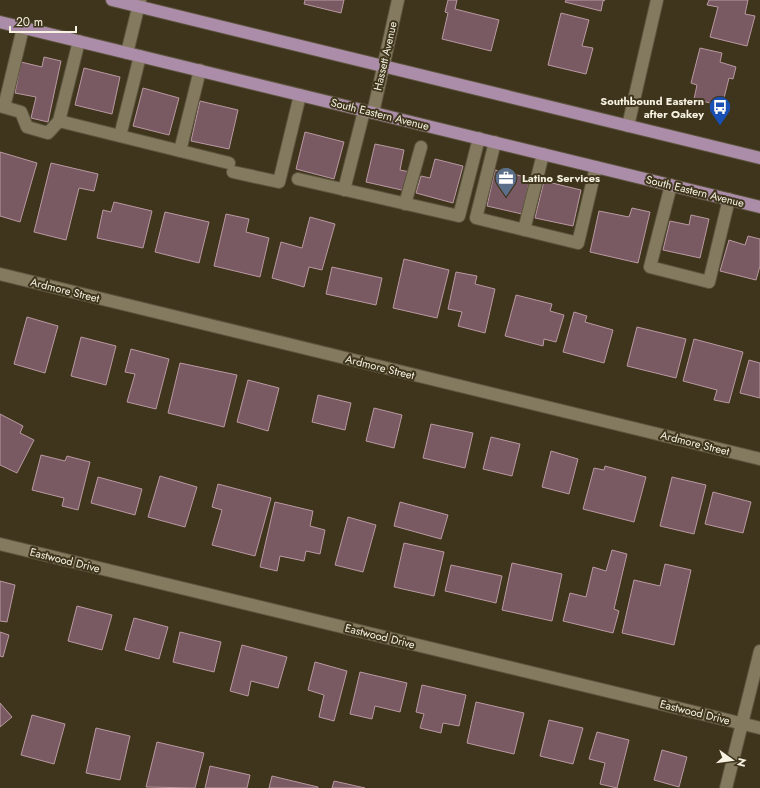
<svg xmlns="http://www.w3.org/2000/svg" width="760" height="788" viewBox="0 0 760 788" font-family="Jost,sans-serif">
  <rect width="100%" height="100%" fill="#3e351c"/>
  <!-- building -->
  <path fill="#795a63" stroke="#ba99a2" d="M305 0H344L341 13 304 4Z
    M448 0H457L455 9 499 20 491 51 442 39 448 13 445 12Z
    M566 0H605L603 1 601 11 565 2Z
    M709 0H748L745 14 755 16 747 46 710 37 718 7 707 5Z
    M561 13 589 20 582 46 593 48 586 74 548 65Z
    M700 48 722 53 720 62 736 67 733 79 729 78 722 106 694 99 697 85 691 83Z
    M44 57 61 61 48 122 31 118 36 97 15 93 21 62 42 67Z
    M84 68 120 77 112 114 75 105Z
    M143 88 179 98 169 135 133 126Z
    M200 101 238 110 229 149 191 141Z
    M305 132 344 142 334 179 296 169Z
    M375 144 404 150 400 170 410 172 406 191 366 182Z
    M0 152 37 163 20 222 0 216Z
    M435 159 463 166 453 203 416 193 421 176 430 178Z
    M51 163 98 174 94 191 79 188 66 240 34 232Z
    M495 170 530 178 522 214 487 206Z
    M544 181 581 190 573 226 535 218Z
    M114 202 152 211 143 248 97 238 103 210 111 212Z
    M632 208 650 212 638 263 590 252 599 211 629 217Z
    M165 212 209 222 199 263 155 252Z
    M226 214 249 219 246 232 269 238 260 277 214 266Z
    M691 215 709 219 700 258 663 250 670 221 689 225Z
    M310 217 335 224 322 270 309 267 304 287 272 278 281 242 302 248Z
    M748 236 760 239V266L756 280 720 271 729 240 745 245Z
    M404 259 449 270 437 318 393 308Z
    M332 267 382 278 376 305 326 294Z
    M456 272 477 276 475 284 495 289 485 333 458 326 462 312 448 309Z
    M516 295 552 304 550 311 564 315 556 342 544 339 543 346 505 336Z
    M574 312 587 316 585 322 613 330 604 363 563 352Z
    M27 317 58 326 45 373 14 364Z
    M637 327 686 339 676 378 627 366Z
    M81 337 116 346 106 385 71 376Z
    M694 339 743 352 729 403 714 400 717 390 683 381Z
    M131 349 169 359 156 409 127 402 135 374 125 372Z
    M749 360 760 363V398L740 393Z
    M180 363 237 375 224 427 168 413Z
    M248 380 279 388 268 431 237 422Z
    M318 395 351 403 345 430 312 422Z
    M374 408 402 415 394 448 366 441Z
    M0 414 23 426 20 433 34 440 17 473 0 465Z
    M431 424 473 433 465 468 423 458Z
    M491 437 520 444 512 476 483 469Z
    M551 451 578 459 569 494 542 487Z
    M41 455 65 461 67 456 90 462 78 510 62 506 64 498 32 490Z
    M605 466 646 477 634 522 583 509 594 468 604 470Z
    M160 476 197 487 185 527 148 517Z
    M98 477 142 489 135 515 91 503Z
    M672 477 706 485 694 534 660 526Z
    M218 484 271 498 255 556 212 545 222 510 212 507Z
    M713 492 751 502 743 533 705 524Z
    M275 502 313 511 310 526 325 530 320 554 306 551 304 561 280 556 277 571 260 567Z
    M400 502 448 515 441 539 394 526Z
    M348 517 376 525 363 572 335 565Z
    M404 543 444 552 434 596 394 587Z
    M612 550 627 554 614 609 619 611 613 633 563 621 570 593 586 597 593 567 606 571Z
    M512 563 562 574 552 621 502 610Z
    M665 564 691 570 674 645 622 633 634 580 660 586Z
    M451 565 502 576 496 603 445 591Z
    M0 581 15 585 7 622 0 621Z
    M77 606 112 615 102 650 68 641Z
    M134 618 168 627 159 659 125 650Z
    M0 632 9 635 3 657 0 656Z
    M180 632 221 642 214 672 173 662Z
    M242 645 287 657 278 688 251 681 248 696 230 691Z
    M315 662 347 671 334 721 319 717 324 695 308 690Z
    M360 672 407 683 400 712 375 706 372 719 350 714Z
    M422 685 466 695 459 726 443 723 441 733 420 728 424 714 416 712Z
    M476 702 524 713 514 754 467 743Z
    M0 703 12 717 0 727Z
    M32 715 65 724 54 764 21 755Z
    M549 720 583 728 573 764 540 756Z
    M96 728 130 736 120 780 86 773Z
    M597 732 629 740 617 788 600 784 605 763 589 759Z
    M157 742 204 753 195 788 146 787Z
    M662 750 687 757 679 787 654 780Z
    M210 766 250 775 247 788H205Z
    M272 776 318 787V788H269Z
    M334 781 365 788H332Z"/>
  <g fill="none" stroke-linecap="round" stroke-linejoin="round">
    <!-- lane casing -->
    <g stroke="#5c543e" stroke-width="14">
      <path id="lane" d="M0 106 21 112 27 127 48 133 59 121 229 163
        M4 107 23 28
        M59 121 79 41
        M120 136 140 56
        M495 142 476 218 578 243 596 167
        M180 151 200 70
        M233 172 279 182 300 95
        M298 179 459 216 479 138
        M671 185 650 267 709 282 729 199
        M344 190 364 111
        M405 204 421 147
        M524 230 543 154"/>
    </g>
    <!-- street casing -->
    <g stroke="#5c543e" stroke-width="14">
      <path id="street" d="M127 53 140 0
        M373 113 398 0
        M628 126 657 0
        M0 274 760 459
        M0 544 760 728"/>
    </g>
    <!-- secondary casing -->
    <g stroke="#5c543e" stroke-width="14">
      <path id="secondary" d="M726 788 760 651"/>
    </g>
    <!-- primary casing -->
    <g stroke="#5c543e" stroke-width="14">
      <path id="primary" d="M112 0 760 158
        M0 22 760 207"/>
    </g>
    <!-- lane -->
    <use href="#lane" stroke="#847a5f" stroke-width="12"/>
    <!-- street -->
    <use href="#street" stroke="#847a5f" stroke-width="12"/>
    <!-- secondary -->
    <use href="#secondary" stroke="#847a5f" stroke-width="12"/>
    <!-- primary -->
    <use href="#primary" stroke="#ac8da9" stroke-width="12"/>
  </g>
  <!-- icons -->
  <defs>
    <g id="bus-pin" transform="scale(1.15)"><path d="M0 17L-7.5 6A9.5 9.5 0 1 1 7.5 6Z" fill="#1a4fb4" stroke="#3e351c"/><path d="M-5-6H5V4H4V6H2V4H-2V6H-4V4H-5ZM-3.5-4V0h7V-4ZM-3.5 1.2v1.5H-2V1.2ZM2 1.2v1.5H3.5V1.2Z" fill="#fff"/></g>
    <g id="office-pin" transform="scale(1.15)"><path d="M0 17L-7.5 6A9.5 9.5 0 1 1 7.5 6Z" fill="#5c6f8a" stroke="#3e351c"/><path d="M-6-3h4V-5.5h4V-3h4V5H-6ZM-1-4.5V-3h2v-1.5ZM-6 0V1H6V0Z" fill="#fff"/></g>
  </defs>
  <g fill-rule="evenodd">
    <use href="#bus-pin" x="720" y="107"/>
    <use href="#office-pin" x="506" y="178"/>
  </g>
  <g text-anchor="middle" dominant-baseline="central" stroke-width="4" stroke-linejoin="round" paint-order="stroke">
    <!-- street labels -->
    <g font-size="11" fill="#f7f2e2" stroke="#3e351c">
      <text transform="translate(385 56) rotate(-77)">Hassett Avenue</text>
      <text transform="translate(380 114) rotate(14)">South Eastern Avenue</text>
      <text transform="translate(695 191) rotate(14)">South Eastern Avenue</text>
      <text transform="translate(65 290) rotate(14)">Ardmore Street</text>
      <text transform="translate(380 367) rotate(14)">Ardmore Street</text>
      <text transform="translate(695 443) rotate(14)">Ardmore Street</text>
      <text transform="translate(65 560) rotate(14)">Eastwood Drive</text>
      <text transform="translate(380 636) rotate(14)">Eastwood Drive</text>
      <text transform="translate(695 712) rotate(14)">Eastwood Drive</text>
    </g>
    <!-- poi labels -->
    <g font-size="11" font-weight="bold" fill="#f7f2e2" stroke="#3e351c" text-anchor="end">
      <text x="704" y="101">Southbound Eastern<tspan x="704" dy="13">after Oakey</tspan></text>
      <text x="522" y="178" text-anchor="start">Latino Services</text>
    </g>
  </g>
  <!-- north arrow -->
  <g transform="translate(732 760) rotate(104)" stroke="#3e351c" stroke-width="3" paint-order="stroke">
  <path d="M0-3L7 15L0 10L-7 15Z" fill="#f7f2e2"/>
  <text y="-6" font-size="11" font-weight="bold" text-anchor="middle" fill="#f7f2e2">N</text>
  </g>
  <!-- scale -->
  <path d="M10 26v6h66v-6" fill="none" stroke="#f7f2e2" stroke-width="2"/>
  <text x="16" y="26" font-size="12" fill="#f7f2e2" stroke="#3e351c" stroke-width="3" paint-order="stroke">20 m</text>
</svg>
